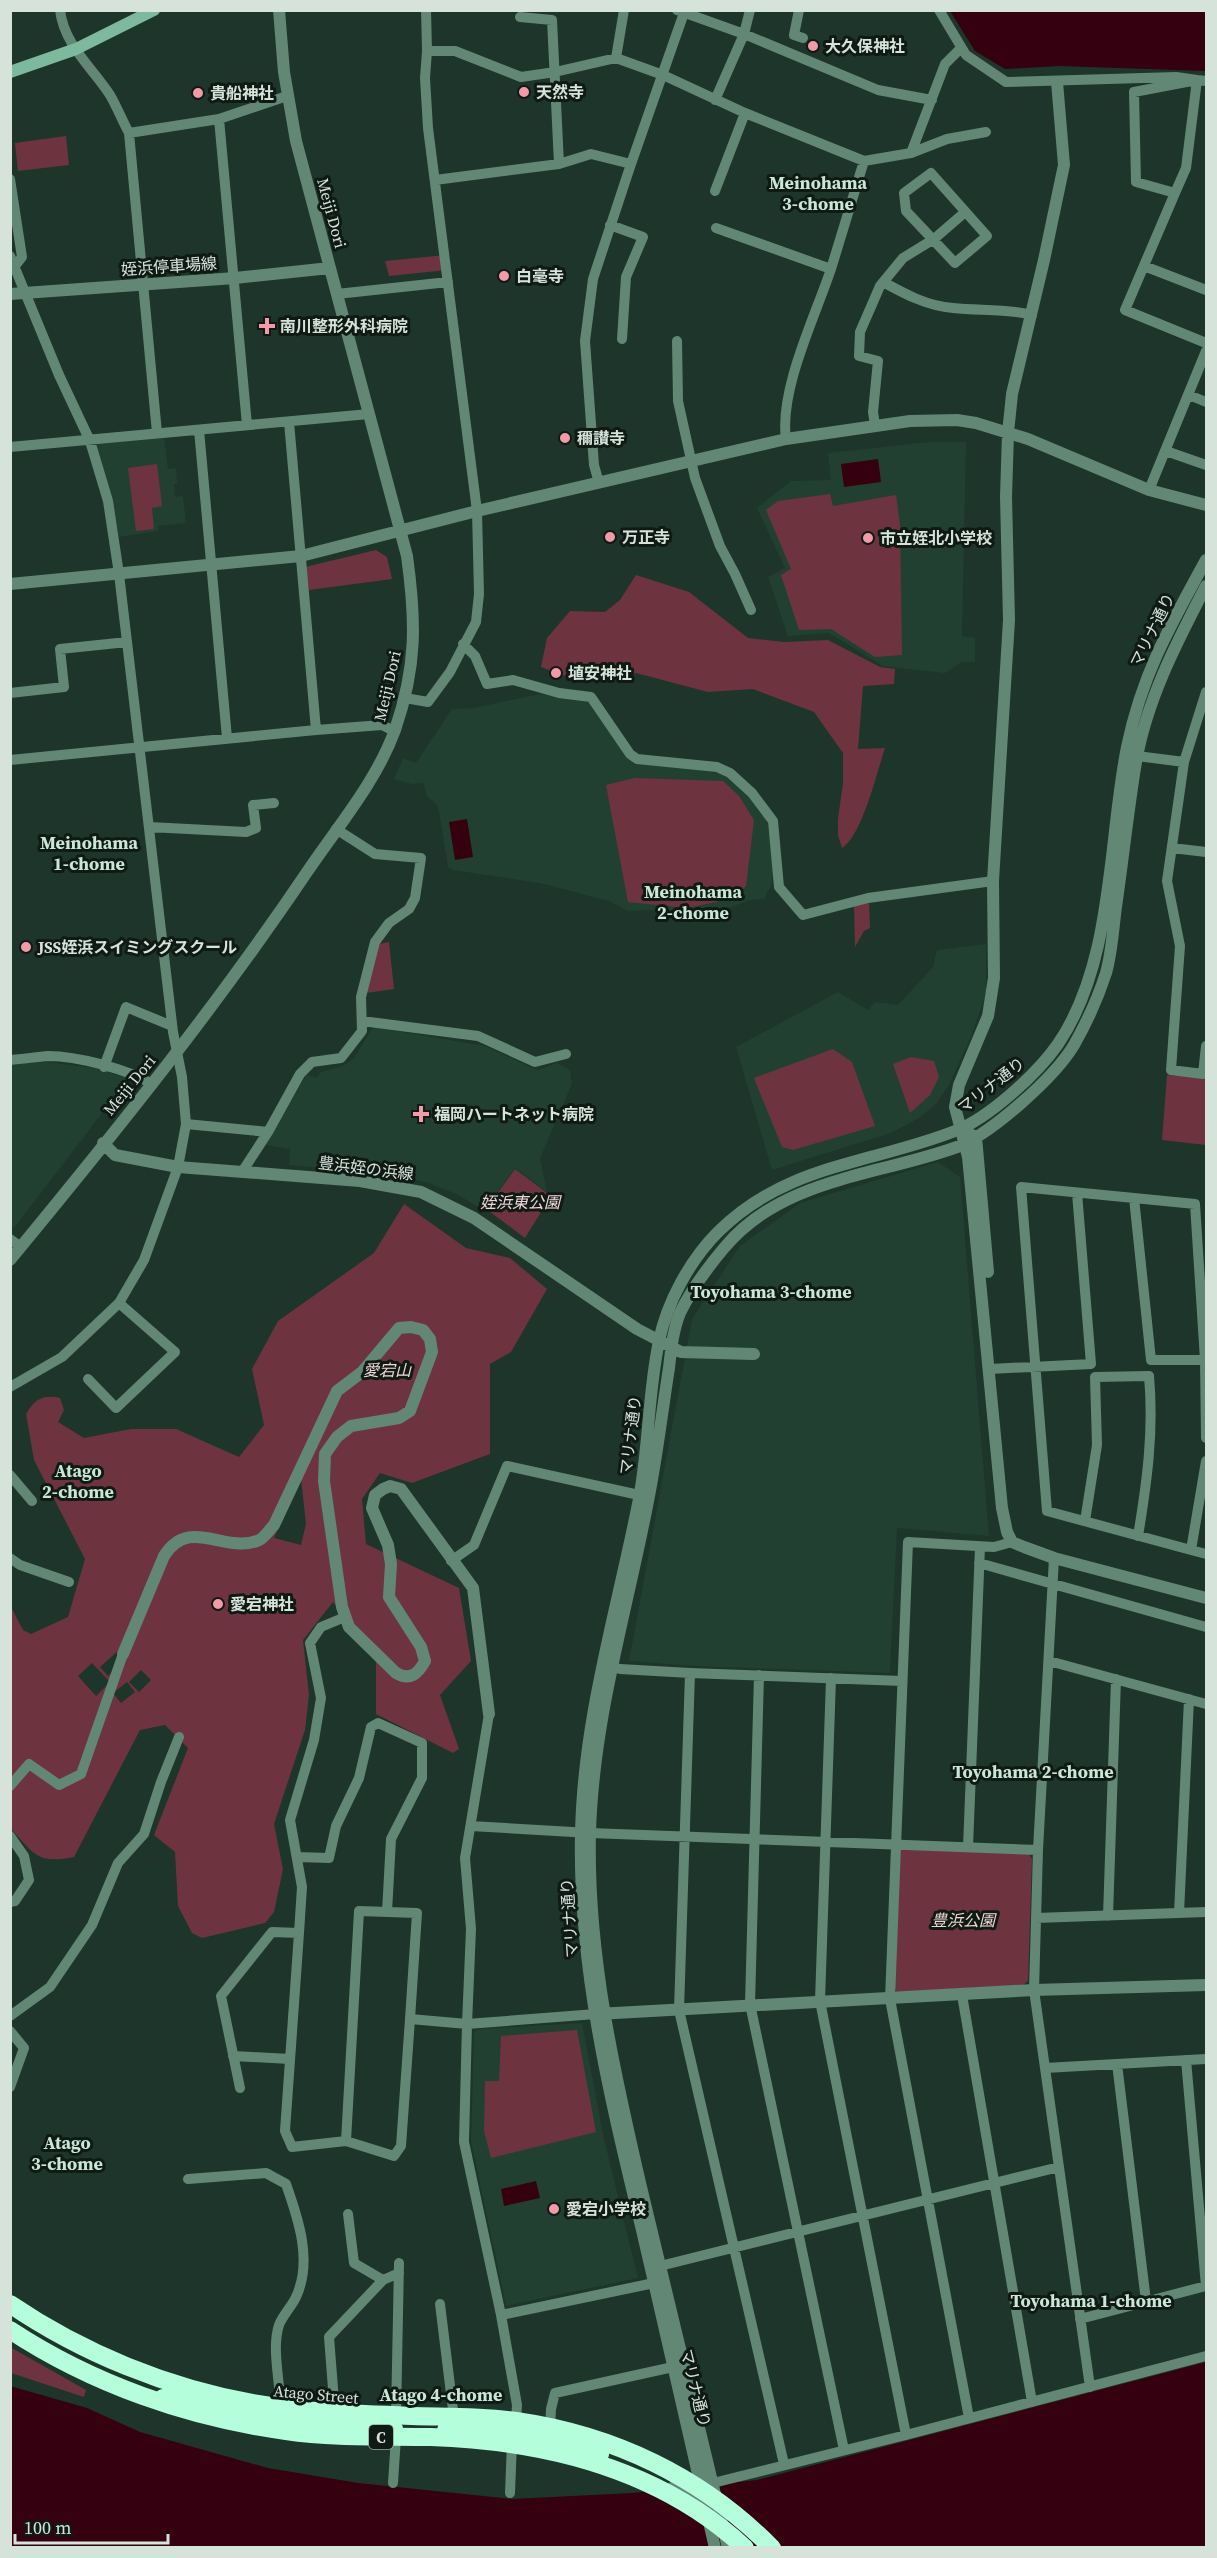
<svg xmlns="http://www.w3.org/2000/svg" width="1217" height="2558" viewBox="0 0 1217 2558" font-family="'Source Serif 4','Noto Sans JP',serif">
  <rect width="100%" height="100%" fill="#1d352a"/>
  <!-- built -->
  <path fill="#214032" d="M164 438 168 469 176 468 177 484H174L175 497 183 496 186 523 158 526V531L119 537 112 503 96 447 98 444Z
    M929 442H966L962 636 975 638V662H962L945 673 883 666 829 633 788 636 768 577 785 568 757 508 791 481 831 480 828 453Z
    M540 694 588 700 628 758 730 775 756 802 768 824 773 866 772 884 764 899 750 900 732 907 679 916 651 910 628 911 609 901 540 883 453 870 448 867 438 806 427 796 423 783 412 784 394 779 403 758 416 763 452 709 474 708Z
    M986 944V994L971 1037 950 1083 937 1103 919 1118 891 1133 772 1170 736 1047 838 992 868 1010 875 1002 898 1005 933 967 937 950Z
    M373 1027 485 1046 537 1070 557 1063 570 1070 572 1084 540 1158 547 1192 515 1168 484 1210 456 1194 429 1183 382 1173 289 1165 290 1149 266 1145 307 1074 316 1078 321 1072 343 1066 354 1058Z
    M47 1062 94 1068 129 1078 14 1228 10 1225V1064Z
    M938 1162 960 1177 989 1536 897 1528 890 1673 694 1666 629 1661 692 1319 740 1246 800 1203Z
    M582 2023 604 2139 638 2278 506 2306 471 2141 474 2032 479 2029Z"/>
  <!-- green -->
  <path fill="#6d3440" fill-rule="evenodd" d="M66 136 69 165 18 171 15 143Z
    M446 255 447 270 389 276 385 261Z
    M157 464 162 506 152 508 154 529 136 531 128 468Z
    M830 494 833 506 896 495 900 525 902 655 875 657 831 629 799 630 781 575 791 569 766 510 778 501Z
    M376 550 387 557 392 579 309 590 305 567Z
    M636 575 689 592 748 638 784 642 828 640 880 667 895 669 894 684 863 686 858 749 885 748C877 772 862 836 842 848L838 835V819L843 783V753L814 712 753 689 708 692 636 673 584 683 541 667 547 638 570 611 605 612 620 600Z
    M635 778 723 781 739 796 754 820 746 886 734 898 688 908 628 902 606 785Z
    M869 902 870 928 864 931 855 947 854 905Z
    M389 942 394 989 366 993 379 944Z
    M833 1049 852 1062 875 1126 793 1150 782 1147 754 1078Z
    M911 1057 934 1061 939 1077 930 1095 910 1113 893 1064Z
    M1167 1075 1206 1078V1145L1162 1140Z
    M515 1169 551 1196 525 1238 486 1209Z
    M404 1204 466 1248 510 1258 547 1289 511 1352 490 1364V1454L412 1483 380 1473 362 1499 366 1544 459 1588 471 1661 440 1695 459 1749 453 1753 376 1714V1660L333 1602 303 1640 309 1695 305 1730 274 1824 283 1869 274 1912 265 1923 202 1938 192 1933 178 1906 175 1852 154 1835 188 1748 165 1725 140 1730 74 1857C37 1864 35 1855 11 1829L10 1605 23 1630 31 1634 68 1617 85 1559 34 1460 26 1414C34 1399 44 1394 60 1398L64 1410 58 1422 84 1438 131 1429H176L239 1457 264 1425 252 1369 278 1321 374 1253ZM301 1479 306 1524 301 1545 274 1538ZM120 1649 127 1658 108 1676 100 1667ZM92 1663 110 1682 96 1696 78 1676ZM141 1670 151 1680 139 1692 129 1682ZM127 1682 135 1692 121 1703 113 1693Z
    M905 1848 1029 1854 1032 1859 1028 1981 1023 1985 897 1992 894 1987 899 1851Z
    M577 2030 596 2132 491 2158 484 2131 485 2081H499L501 2036Z
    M10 2347 86 2390 84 2397 11 2373Z"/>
  <!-- water -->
  <path fill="#35000f" d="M950 11H1206V71L1059 66 1005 69 975 51Z
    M878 459 881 482 844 487 841 464Z
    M467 819 473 857 455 860 449 822Z
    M536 2181 540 2198 504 2206 501 2189Z
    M1206 2362V2547H11L10 2386 87 2408 140 2432 268 2468 358 2483 512 2499 632 2493 757 2480Z"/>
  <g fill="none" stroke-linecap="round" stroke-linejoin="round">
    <!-- minor -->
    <path stroke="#628775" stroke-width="10" d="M60 10C64 45 92 67 110 95 117 107 122 120 129 133L157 433
      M426 10 427 51
      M677 10 744 34 878 90 932 100
      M799 10 794 35 803 38
      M939 10 966 55 1006 82 1176 77 1197 80 1186 168 1175 193
      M520 17 552 20 559 164
      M616 58 624 10
      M1206 81 1197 80 1134 92 1136 182 1175 193 1125 310 1206 343
      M715 100 744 34 750 10
      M219 119 247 425
      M129 133 219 119 287 96
      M911 153 947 139 986 132
      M931 173 987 236 955 263 906 211 904 193Z
      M10 179 22 257 15 266
      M435 180 559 164 591 154 631 164 685 10
      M715 191 745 113
      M610 225 643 237 626 277 622 339
      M716 228 831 269C815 317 779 390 786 439
      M10 256 59 375 90 441 108 501 119 574 173 1032 182 1077 186 1124 178 1167 144 1260 119 1303 62 1357 10 1387
      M1144 266 1206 290
      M831 269 864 161
      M883 282C905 294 927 306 953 308 979 311 1006 308 1032 315
      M337 294 448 282
      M677 341 678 401 695 478 720 546 735 574 751 610
      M1189 395 1206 402
      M289 422 316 730
      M875 425 873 412 878 361 859 356 860 332 880 286 903 258 934 239 964 213
      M199 430 227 738
      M10 447 369 414
      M1166 451 1206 465
      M599 483 594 465 585 341 593 279 631 164
      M1149 490 1206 351
      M463 644 475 656 487 684 513 680 559 693 591 697 630 754 637 759 717 767 730 773 752 793 773 821 779 887 803 915 868 898 993 881
      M1206 692 1184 762 1167 881 1180 946 1171 1070 1203 1074 1206 1046
      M10 693 64 687 60 649 127 642
      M405 698 428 702 450 672 476 622 479 594 477 511 428 128 425 78 427 51H455L521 77 555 72 616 58 663 75 745 113 864 161 911 153 945 64 961 48
      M1132 753 1137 756 1184 762
      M10 760 316 730 382 725 394 731
      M149 827 246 832 256 828 253 805 274 803
      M1172 848 1206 852
      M362 1021 478 1036 535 1062 566 1054
      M10 1060C23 1059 36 1057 48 1056 77 1056 127 1069 152 1084
      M104 1067 126 1007 172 1026
      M186 1124 268 1132
      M242 1172 268 1132 300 1074 312 1062 341 1058 362 1031 361 997 375 942 389 923 409 909 415 898 421 858 375 854 336 829
      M1134 1198 1021 1187 1047 1511 1191 1550
      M10 1239 21 1247
      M1206 1359 1205 1360H1151L1134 1198 1195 1204 1205 1360 1206 1438
      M990 1369 1091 1364 1077 1193
      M88 1379 116 1408 175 1352 119 1303
      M1206 1461 1191 1550 1206 1554
      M10 1475 32 1501
      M1085 1521 1097 1445 1095 1377 1149 1376C1154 1431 1147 1482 1138 1536
      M10 1558 20 1565 69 1582
      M1054 1558 1038 1850 1034 1990 1090 2387
      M451 1561 474 1545 507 1466 639 1495
      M979 1563 1206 1627
      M1049 1661 1206 1704
      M604 1665 620 1669 690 1673 902 1681
      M690 1673 679 2010 784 2464
      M759 1675 750 2004 844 2450
      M831 1678 820 2001 906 2435
      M10 1786 29 1764 59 1785 81 1774 123 1654
      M471 1826 590 1833 1038 1850
      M10 1836 24 1856 29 1880 15 1901 10 1902
      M968 1847 980 1547
      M298 1857 329 1858 336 1826 359 1778 371 1727 378 1723 422 1743V1778L391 1839 387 1912
      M1179 1913 1189 1699
      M1108 1916 1116 1679
      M1036 1918 1206 1912
      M299 1933 302 1887 290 1820 314 1740 321 1698 310 1643 321 1627 345 1617
      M962 1995 1032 2402
      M596 2014 467 2024 464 2142 501 2315 654 2283
      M10 2016 50 1987 92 1925 118 1863 144 1834 161 1782 179 1737
      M10 2031 24 2048 10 2087
      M233 2056 290 2059
      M1117 2064 1146 2301
      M1045 2068 1206 2059
      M240 2088 221 1996 272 1932 299 1933 285 2131 292 2147 346 2141 394 2156 401 2146 410 2019 467 2024 471 1929 465 1858 489 1714
      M346 2141 359 1911 417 1913 410 2019
      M188 2179 266 2173 286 2184C298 2218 313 2261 296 2297 292 2306 283 2315 279 2325 271 2350 281 2382 280 2409
      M348 2214 354 2263 383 2280
      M652 2268 1059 2167
      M440 2304 454 2418
      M501 2315 517 2405 516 2421
      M1080 2319 1206 2286 1186 2060
      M335 2414 329 2337 383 2280 399 2273
      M396 2416 399 2263
      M969 2418 890 1999 908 1542 994 1547 1012 1542
      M550 2429 551 2409 555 2393 673 2367
      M393 2483 396 2437
      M705 2485 906 2435 1206 2356
      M510 2493 512 2442"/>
    <!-- tertiary -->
    <path stroke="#628775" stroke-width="12" d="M1057 82 1064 165 1044 260 1012 394 1008 433 1006 497 1009 620 993 881 994 978 988 1016 959 1085 955 1107 968 1157 1002 1508 1007 1532 1012 1542 1024 1547 1054 1558 1206 1598
      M10 294 235 278 330 268
      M10 584 301 556 477 511 786 439 910 421 957 420 976 423 1028 439 1149 490 1206 505
      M970 1134 976 1137 988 1272
      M103 1143 115 1155 178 1167 360 1181 421 1192 474 1218 637 1329 681 1352 754 1354
      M10 1260C114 1134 216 1007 307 872 338 826 376 782 395 730 417 666 416 621 407 556L296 141 284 72 279 10
      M123 1654 164 1556C189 1516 223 1553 257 1541 264 1539 269 1530 274 1525L337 1391 362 1372 399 1328 411 1327 423 1330 430 1339 432 1352 410 1411 399 1418 351 1426 337 1437 325 1454 324 1481 342 1607 349 1627 396 1673C410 1681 418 1674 425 1661L421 1647 389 1597 391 1564 388 1545 372 1508 375 1495 383 1489 390 1486 401 1489 473 1588 489 1714
      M597 2014 1034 1990 1206 1985
      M672 2488 709 2503
      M715 2548C690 2440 666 2333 641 2226 610 2098 578 1967 581 1834 583 1719 617 1611 639 1499 649 1447 648 1393 659 1341 667 1302 690 1260 718 1232 786 1164 871 1164 955 1131 989 1118 1038 1073 1058 1044 1114 962 1108 841 1127 747 1142 674 1171 624 1206 560
      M728 2548C700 2427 669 2308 641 2187 614 2071 587 1953 590 1833 593 1719 627 1611 648 1501 657 1457 662 1412 669 1368 671 1350 673 1330 680 1313 691 1290 708 1267 724 1248 782 1178 877 1176 957 1147 991 1134 1055 1077 1074 1045 1087 1022 1098 998 1106 973 1112 952 1113 929 1116 907 1123 859 1128 810 1136 762 1147 699 1177 642 1206 586"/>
    <!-- secondary -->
    <path stroke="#7db99d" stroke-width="12" d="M10 72 76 49 154 10"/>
    <!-- motorway -->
    <path stroke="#b4fedb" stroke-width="18" d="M163 2398C195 2402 224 2410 255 2415 301 2423 348 2426 394 2429
      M446 2430C499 2431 550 2437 600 2454"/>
    <!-- motorway-bridge -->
    <path stroke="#b4fedb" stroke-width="18" d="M10 2304C82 2353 168 2388 253 2403 305 2412 359 2414 412 2416 447 2417 482 2416 516 2421 614 2435 702 2477 772 2548
      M10 2330C92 2384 189 2418 286 2431 334 2438 382 2436 431 2437 544 2441 660 2469 745 2548"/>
  </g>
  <!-- markers -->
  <g fill="#f39aa9" stroke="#101a15" stroke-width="2">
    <circle cx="813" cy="46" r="6"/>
    <circle cx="524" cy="92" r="6"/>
    <circle cx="198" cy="93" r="6"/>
    <circle cx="504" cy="276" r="6"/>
    <path d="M264 317h6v6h6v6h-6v6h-6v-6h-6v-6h6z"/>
    <circle cx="565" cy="438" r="6"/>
    <circle cx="610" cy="537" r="6"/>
    <circle cx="868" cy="538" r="6"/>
    <circle cx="556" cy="673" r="6"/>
    <circle cx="26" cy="947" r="6"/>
    <path d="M418 1105h6v6h6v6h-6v6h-6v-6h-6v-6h6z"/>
    <circle cx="218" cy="1604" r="6"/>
    <circle cx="554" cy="2209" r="6"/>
  </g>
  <g text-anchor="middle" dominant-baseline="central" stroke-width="6" stroke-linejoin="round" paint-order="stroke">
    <!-- shield labels -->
    <rect fill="#101a15" stroke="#9aa7a0" stroke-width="1.5" x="369" y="2425" width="24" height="24" rx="4.5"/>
    <g font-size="15" font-weight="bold" fill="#d5e3db">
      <text x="381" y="2437">C</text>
    </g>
    <!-- poi labels -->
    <g font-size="16" font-weight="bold" fill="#d5e3db" stroke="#101a15" text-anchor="start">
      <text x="825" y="46">大久保神社</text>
      <text x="536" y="92">天然寺</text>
      <text x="210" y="93">貴船神社</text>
      <text x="516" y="276">白毫寺</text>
      <text x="280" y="326">南川整形外科病院</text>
      <text x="577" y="438">穪讃寺</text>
      <text x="622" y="537">万正寺</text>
      <text x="880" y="538">市立姪北小学校</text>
      <text x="568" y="673">埴安神社</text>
      <text x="38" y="947">JSS姪浜スイミングスクール</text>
      <text x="434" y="1114">福岡ハートネット病院</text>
      <text x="230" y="1604">愛宕神社</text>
      <text x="566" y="2209">愛宕小学校</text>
    </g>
    <!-- street labels -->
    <g font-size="16" fill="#d5e3db" stroke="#101a15">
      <text transform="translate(332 213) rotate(75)">Meiji Dori</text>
      <text transform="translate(169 266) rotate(-4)">姪浜停車場線</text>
      <text transform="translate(1152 630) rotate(-64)">マリナ通り</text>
      <text transform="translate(387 686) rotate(-77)">Meiji Dori</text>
      <text transform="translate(129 1085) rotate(-51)">Meiji Dori</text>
      <text transform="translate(991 1085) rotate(-38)">マリナ通り</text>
      <text transform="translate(366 1168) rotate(7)">豊浜姪の浜線</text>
      <text transform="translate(630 1435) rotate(-83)">マリナ通り</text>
      <text transform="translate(569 1918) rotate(-94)">マリナ通り</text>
      <text transform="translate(696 2388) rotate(76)">マリナ通り</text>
      <text transform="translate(316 2394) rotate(5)">Atago Street</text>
    </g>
    <!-- park labels -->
    <g font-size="16" font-style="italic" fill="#efd6d9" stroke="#101a15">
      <text x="520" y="1202">姪浜東公園</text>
      <text x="387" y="1370">愛宕山</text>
      <text x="963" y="1920">豊浜公園</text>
    </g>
    <!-- neighbourhood labels -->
    <g font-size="18" font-weight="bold" fill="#c9e6d7" stroke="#101a15">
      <text x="818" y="182">Meinohama<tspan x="818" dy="21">3-chome</tspan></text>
      <text x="89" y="842">Meinohama<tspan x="89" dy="21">1-chome</tspan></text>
      <text x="693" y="891">Meinohama<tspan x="693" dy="21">2-chome</tspan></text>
      <text x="771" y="1291">Toyohama 3-chome</text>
      <text x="78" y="1470">Atago<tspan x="78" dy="21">2-chome</tspan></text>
      <text x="1033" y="1771">Toyohama 2-chome</text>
      <text x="67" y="2142">Atago<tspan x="67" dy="21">3-chome</tspan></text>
      <text x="1091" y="2300">Toyohama 1-chome</text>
      <text x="441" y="2394">Atago 4-chome</text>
    </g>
  </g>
  <!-- border -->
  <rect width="1217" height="2558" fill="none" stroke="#d5e3db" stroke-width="24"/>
  <!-- scale -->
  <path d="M15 2534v9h153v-9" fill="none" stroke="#d5e3db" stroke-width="3"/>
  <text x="24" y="2534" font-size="18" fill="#d5e3db" stroke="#101a15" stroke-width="4.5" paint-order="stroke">100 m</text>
</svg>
